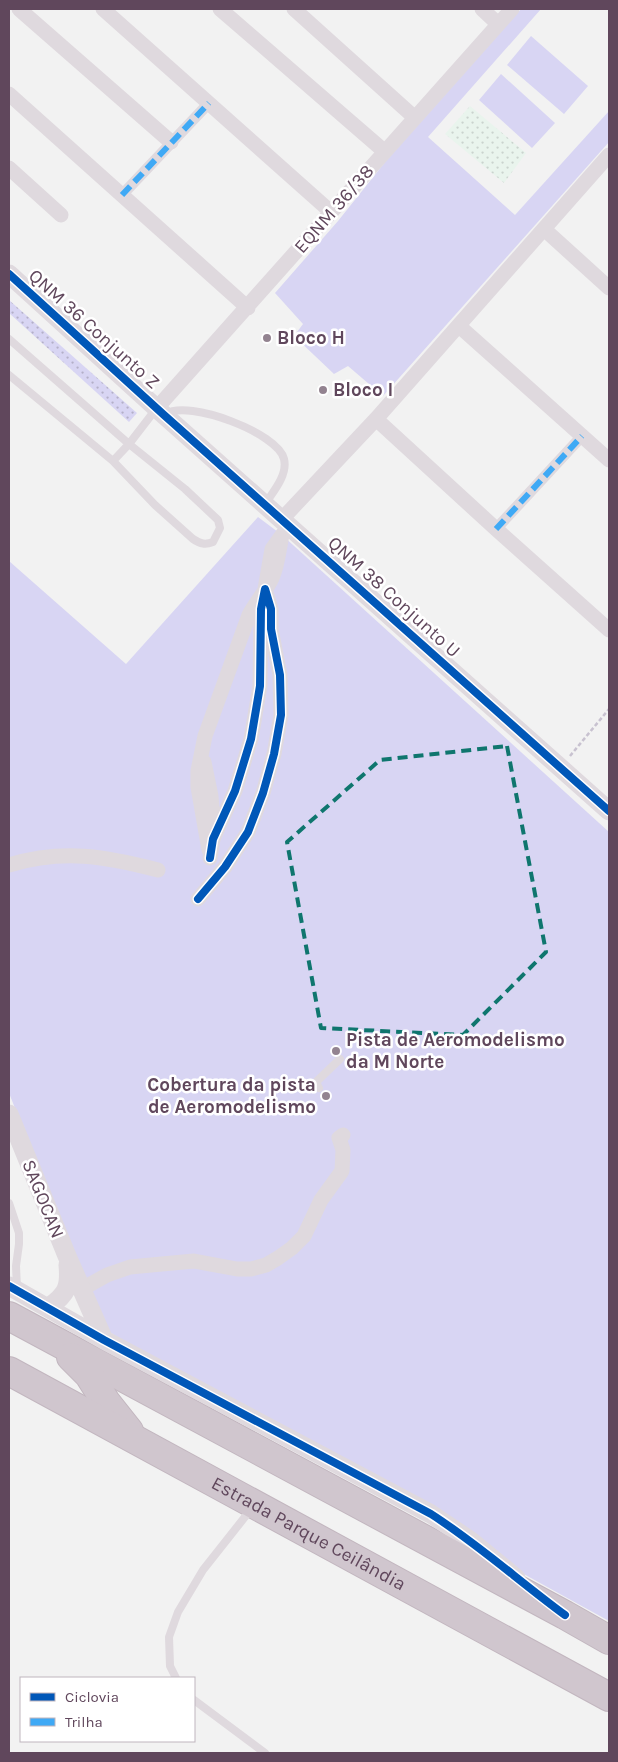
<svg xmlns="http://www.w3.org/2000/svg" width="618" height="1762" viewBox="0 0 618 1762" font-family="Karla,sans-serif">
  <defs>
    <pattern id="sand-dots" width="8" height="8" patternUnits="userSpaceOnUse" patternTransform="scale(1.25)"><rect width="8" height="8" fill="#e9f4ed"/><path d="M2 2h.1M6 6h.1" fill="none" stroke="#cad3ce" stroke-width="1.8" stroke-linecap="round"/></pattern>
    <pattern id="park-dots" width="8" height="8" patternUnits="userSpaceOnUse" patternTransform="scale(1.25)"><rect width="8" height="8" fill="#d8d5f3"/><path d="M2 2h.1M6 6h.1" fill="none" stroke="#b3afc8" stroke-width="1.8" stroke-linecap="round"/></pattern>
  </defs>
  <rect width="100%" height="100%" fill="#f2f2f2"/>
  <!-- green -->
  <path fill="#d8d5f3" d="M521 9H541L428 137 515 215 609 111V142L383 396 348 366 334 374 294 336 303 324 275 293 338 221 386 161Z
    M531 36 588 86 564 114 507 65Z
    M501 74 555 123 532 148 479 100Z
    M258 517 282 535 609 832V1621L511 1567 109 1332 86 1288 9 1093V561L126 664Z"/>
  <!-- sand -->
  <path fill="url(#sand-dots)" d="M470 106 526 153 504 183 445 134Z"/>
  <!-- park -->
  <path fill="url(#park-dots)" d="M9 300 137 413 129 422 9 313Z"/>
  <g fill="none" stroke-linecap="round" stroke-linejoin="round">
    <!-- motorway casing -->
    <g stroke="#c2b6bf" stroke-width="30">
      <g id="motorway">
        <path d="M9 1316 565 1615 609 1640"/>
        <path d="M71 1357 89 1375 106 1402 129 1431"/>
        <path id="s1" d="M9 1371 609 1697"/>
      </g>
    </g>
    <!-- path -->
    <path stroke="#c8c2d0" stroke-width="2.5" stroke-dasharray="4 2.5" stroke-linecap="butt" d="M570 756 609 709"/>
    <!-- service -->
    <path stroke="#dfd9de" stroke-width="8" d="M9 339 129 444 185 489 218 520 220 528 213 542C205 545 201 544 193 539L155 505 113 461 9 375
      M166 414C188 399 278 433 284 459 288 475 273 492 265 504
      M113 461 129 444 156 409
      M319 1088 316 1082 340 1059
      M9 1203 19 1233V1244L16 1266 17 1288
      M176 1678 170 1666 169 1637 178 1612 203 1570 252 1508
      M194 1700 265 1753"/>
    <!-- pedestrian -->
    <path stroke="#dfd9de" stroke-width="11" d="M122 195 209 103
      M496 529 582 436"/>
    <!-- minor -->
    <path stroke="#dfd9de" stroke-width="15" d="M19 9 171 142
      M103 9 331 212
      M220 9 384 151
      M294 9 414 117
      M482 9 498 24
      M9 94 248 308
      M9 168 61 215
      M544 229 609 288
      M459 326 609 460
      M156 409 512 9
      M376 419 496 529 609 630
      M282 519 376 419 609 155
      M204 762 211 796 213 821
      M209 850 198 787V771L205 736 249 615C256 602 266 591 272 578 278 565 279 549 282 535L272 549 265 589
      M9 865C63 849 104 856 158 870
      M198 899 225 867 248 832 263 793 274 754 281 715 280 675 271 629V609L265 589 261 609 260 686 251 739 235 791 213 839 210 858
      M82 1289 107 1275 130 1267 194 1261 237 1269H251L266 1265 278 1258 292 1248 304 1236 321 1200 342 1171 343 1150 339 1138 343 1135"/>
    <!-- tertiary -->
    <path stroke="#dfd9de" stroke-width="19" d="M9 274 164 415 609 811
      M9 1114 67 1256 104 1340
      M9 1286 104 1340 431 1514 471 1541 516 1578
      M49 1307C67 1294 70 1287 68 1265"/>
    <!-- motorway -->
    <use href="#motorway" stroke="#d0c6ce" stroke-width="28"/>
    <!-- quiet -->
    <path stroke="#3fa9f5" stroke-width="6" stroke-dasharray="12 6" stroke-linecap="butt" d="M122 195 209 103
      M496 529 582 436"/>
    <!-- cycleway casing -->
    <g stroke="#fff" stroke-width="11">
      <path id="cycleway" d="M9 274 164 415 609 811
        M198 899 225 867 248 832 263 793 274 754 281 715 280 675 271 629V609L265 589 261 609 260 686 251 739 235 791 213 839 210 858
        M9 1286 104 1340 431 1514C478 1544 520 1582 565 1615"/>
    </g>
    <!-- cycleway -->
    <use href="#cycleway" stroke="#0057b8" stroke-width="8"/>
  </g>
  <!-- marked area -->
  <path fill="none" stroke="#0f766e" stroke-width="4" stroke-dasharray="10 6" stroke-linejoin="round" d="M507 746 546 952 463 1035 321 1028 287 842 380 760Z"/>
  <!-- markers -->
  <g fill="#938390" stroke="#fff" stroke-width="2">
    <circle cx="267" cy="338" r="5"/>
    <circle cx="323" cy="390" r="5"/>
    <circle cx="336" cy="1051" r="5"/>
    <circle cx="326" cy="1096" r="5"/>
  </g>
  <g text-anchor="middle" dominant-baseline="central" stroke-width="5" stroke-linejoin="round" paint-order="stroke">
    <!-- street labels -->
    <g font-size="19" fill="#60475c" stroke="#fff">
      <text transform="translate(334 209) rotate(-49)">EQNM 36/38</text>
      <text transform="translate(94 329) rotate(42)">QNM 36 Conjunto Z</text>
      <text transform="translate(394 597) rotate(42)">QNM 38 Conjunto U</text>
      <text transform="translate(43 1199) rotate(68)">SAGOCAN</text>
      <text stroke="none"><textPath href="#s1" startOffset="341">Estrada Parque Ceilândia</textPath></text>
    </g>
    <!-- poi labels -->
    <g font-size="19" font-weight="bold" fill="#60475c" stroke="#fff" text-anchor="start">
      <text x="277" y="338">Bloco H</text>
      <text x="333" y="390">Bloco I</text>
      <text x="346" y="1040">Pista de Aeromodelismo<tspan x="346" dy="22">da M Norte</tspan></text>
      <text x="316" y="1085" text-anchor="end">Cobertura da pista<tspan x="316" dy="22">de Aeromodelismo</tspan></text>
    </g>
  </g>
  <!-- border -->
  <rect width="618" height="1762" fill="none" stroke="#60475c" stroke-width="20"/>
  <!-- legend -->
  <rect x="20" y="1677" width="175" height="65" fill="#ffffff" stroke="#bfb5be"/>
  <rect x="30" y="1693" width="25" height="8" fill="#0057b8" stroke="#bfb5be"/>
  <text x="65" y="1702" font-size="15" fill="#60475c">Ciclovia</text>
  <rect x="30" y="1718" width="25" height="8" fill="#3fa9f5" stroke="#bfb5be"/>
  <text x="65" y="1727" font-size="15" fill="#60475c">Trilha</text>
</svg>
